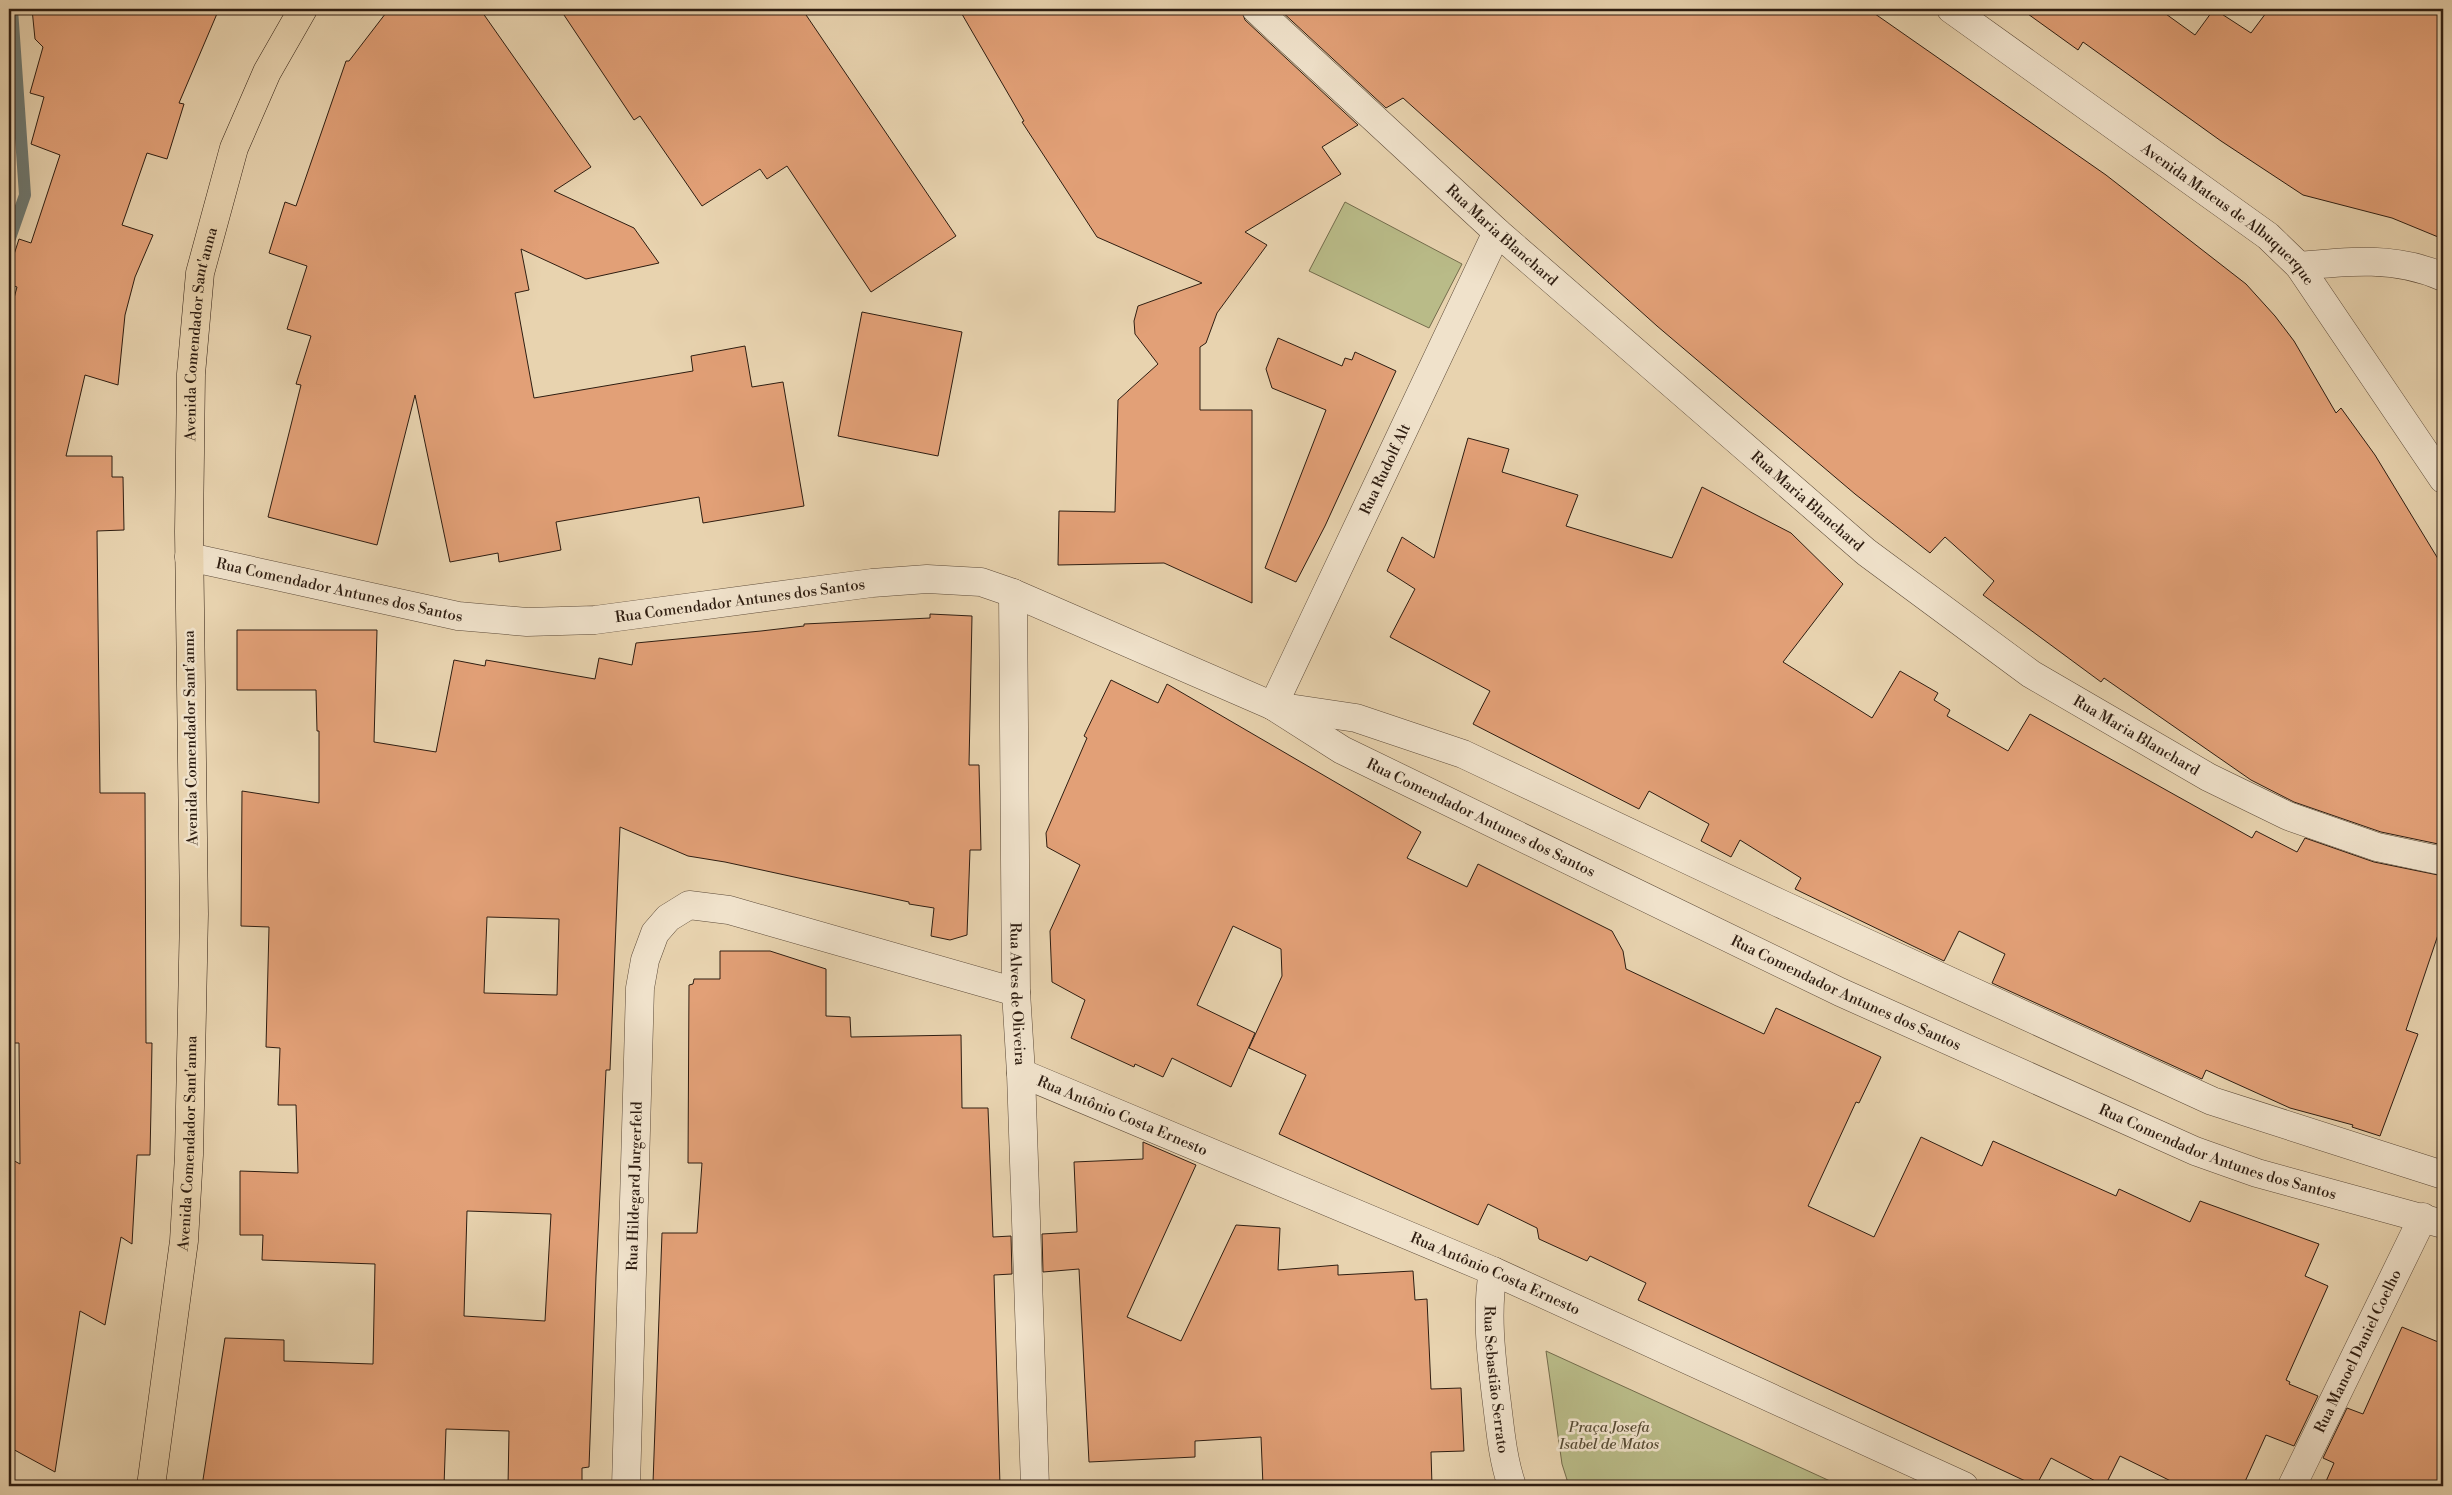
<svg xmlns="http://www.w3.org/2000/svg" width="2452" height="1495" viewBox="0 0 2452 1495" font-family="'Libre Bodoni',serif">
  <rect width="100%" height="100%" fill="#e8d3af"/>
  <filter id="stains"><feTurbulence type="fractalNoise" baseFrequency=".004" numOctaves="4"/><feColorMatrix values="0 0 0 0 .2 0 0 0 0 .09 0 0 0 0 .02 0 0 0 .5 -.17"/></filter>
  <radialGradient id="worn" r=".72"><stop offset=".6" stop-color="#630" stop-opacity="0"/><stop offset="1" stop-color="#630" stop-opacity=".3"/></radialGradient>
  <!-- green -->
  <path fill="#b9bb88" stroke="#746c4c" d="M1345 202 1462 264 1429 328 1309 271Z
    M1546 1351 1841 1486H1569L1562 1464Z"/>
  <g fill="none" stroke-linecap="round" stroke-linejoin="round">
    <!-- stream -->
    <path stroke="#6e7972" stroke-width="12" d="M9 241 25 195 12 9"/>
  </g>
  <!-- building -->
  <path fill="#e2a077" stroke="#2e1d11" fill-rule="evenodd" d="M32 9H219L179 103 184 104 167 159 147 153 122 225 153 235 135 277 125 315 118 385 85 375 66 456H112V477H123L124 530 97 531 100 793H145L146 1043H152L151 1108 150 1155H137L132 1244 121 1237 105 1325 80 1311 55 1472 9 1447V1158L20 1164 19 1043H9V317L17 287 9 284V270L19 239 31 243 60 155 31 144 44 97 30 93 43 47 35 39Z
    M389 9H480L591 167 554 191 634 228 659 263 586 279 521 249 529 290 515 293 534 398 693 371 691 356 745 346 752 387 783 382 804 506 703 523 699 497 556 522 561 550 499 562 498 553 450 562 415 395 377 545 268 517 301 385 296 384 311 336 287 329 307 266 269 253 285 202 296 206 346 61H349Z
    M560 9H802L956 236 871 292 787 166 767 179 760 169 702 206 640 116 634 120Z
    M959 9H1241L1245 20 1358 125 1322 147 1341 174 1245 232 1267 245 1217 313 1206 343 1200 347V410H1252V603L1164 563 1058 565 1059 511 1115 512 1118 400 1158 364 1135 334 1134 321 1138 306 1202 283 1097 237 1022 122 1024 121Z
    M1279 9H1868L2106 175 2246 284 2275 316 2294 341 2336 413 2341 408 2375 455 2443 567V845L2381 832 2294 802 2251 780 2104 678 2101 682 1983 595 1994 581 1945 537 1930 553 1855 494 1657 326 1403 98 1386 108Z
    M2021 9H2159L2195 35 2214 9 2251 33 2269 9H2443V239L2392 218 2303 195 2221 141 2083 42 2078 50Z
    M862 312 962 332 938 456 838 436Z
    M1278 338 1342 366 1345 358 1352 360 1355 352 1396 371 1325 526 1296 582 1265 568 1326 410 1272 388 1266 369Z
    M1468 438 1509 449 1502 472 1578 495 1566 526 1672 558 1702 487 1791 533 1843 584 1783 662 1872 718 1900 671 1938 693 1934 700 1950 710 1947 716 2008 751 2030 714 2252 838 2256 831 2297 852 2305 838 2374 862 2443 876V920L2406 1030 2418 1034 2380 1136 2352 1127 2353 1125 2290 1108 2206 1070 2202 1079 1992 983 2005 954 1959 931 1944 961 1795 889 1801 878 1740 840 1731 857 1701 841 1709 824 1649 791 1639 809 1473 724 1490 691 1390 637 1415 589 1387 571 1402 537 1434 558Z
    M930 614 972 616 969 765H979L981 850H970L967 935 950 940 931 936 934 908 909 904V902L725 862 688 856 620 827 610 1070H606L596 1276 589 1467 582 1468V1486H508L509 1431 446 1429 444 1486H202L225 1338 284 1340V1361L373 1364 375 1264 262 1260 263 1235H240V1171L298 1173 296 1105H278L280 1048 266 1047 269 927 241 926 242 791 319 803V731H317L316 690H237V630H377L374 742 436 752 454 660 485 666 486 660 595 679 599 658 632 665 636 643 761 631 804 626V624L930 618ZM487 917 559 919 557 995 484 993ZM467 1211 551 1214 545 1321 464 1316Z
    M1111 680 1158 703 1167 684 1421 832 1407 858 1467 887 1478 864 1612 931 1623 951 1626 969 1764 1034 1776 1008 1881 1057 1859 1103 1856 1102 1808 1206 1874 1237 1921 1137 1982 1166 1993 1141 2116 1196 2119 1189 2190 1222 2200 1201 2319 1244 2305 1276 2328 1286 2286 1380 2290 1382 2289 1384 2318 1396 2294 1446 2266 1435 2243 1486H2181L2120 1456 2105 1486 2051 1458 2036 1486 1638 1300 1646 1283 1590 1256 1587 1261 1539 1239 1537 1228 1488 1204 1478 1225 1279 1134 1306 1075 1249 1048 1282 976 1281 949 1233 926 1197 1005 1255 1033 1231 1087 1172 1058 1163 1077 1135 1064 1134 1067 1071 1038 1085 1000 1052 982 1050 931 1080 865 1047 847 1046 833 1087 738 1084 736Z
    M720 951H770L826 969V1016L850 1017 851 1037 961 1035 962 1108H988L993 1237 1011 1236 1012 1274 994 1275 1000 1486H743V1484L653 1483 662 1233H697L702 1163H688L689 985 693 984 694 979H720Z
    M1143 1142 1196 1165 1127 1317 1181 1341 1236 1225 1280 1228 1278 1270 1338 1265V1275L1413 1271 1415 1300 1427 1299 1431 1389 1461 1388 1464 1451 1431 1452 1432 1486H1263L1261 1437 1195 1441V1457L1089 1462 1079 1269 1043 1272 1042 1234 1077 1232 1074 1162 1143 1159Z
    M2402 1327 2443 1344V1486H2324L2334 1463 2323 1458 2347 1408 2363 1414Z"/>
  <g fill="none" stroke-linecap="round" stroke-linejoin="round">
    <!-- minor casing -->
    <g stroke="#5c4a38" stroke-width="29">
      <g id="minor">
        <path id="s1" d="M1256 9 1497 232 1866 552 2031 674 2208 777 2288 816 2377 847 2443 861"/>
        <path d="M2299 266C2348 261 2396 256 2443 277"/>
        <path id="s2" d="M189 557 458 616 527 622 595 620 872 583 927 579 981 582 1013 593 1273 706 1342 750 1840 992 2195 1151 2257 1173 2443 1224"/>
        <path id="s3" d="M1013 593 1016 992 1021 1073 1035 1486"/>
        <path id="s4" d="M1273 706 1497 232"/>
        <path d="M1282 707 1356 718 1463 754 1779 903 2212 1101 2443 1175"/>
        <path id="s5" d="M1021 1073 1493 1271 1964 1486"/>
        <path id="s6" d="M1493 1271C1486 1313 1491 1354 1496 1396 1500 1426 1502 1457 1512 1486"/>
        <path id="s7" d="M626 1486 640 988 645 960 655 933 668 918 689 905 729 910 1016 992"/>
        <path id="s8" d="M2292 1486 2423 1217"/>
      </g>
    </g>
    <!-- tertiary casing -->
    <g stroke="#5c4a38" stroke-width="29">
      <g id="tertiary">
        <path id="s9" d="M1951 9 2268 236 2299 266 2443 479"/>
      </g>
    </g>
    <!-- primary casing -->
    <g stroke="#2e1d11" stroke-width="29">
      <g id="primary">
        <path id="s10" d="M151 1486 184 1241 189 1155 194 914 189 532 191 374 200 273 234 148 267 72 303 9"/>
      </g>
    </g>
    <!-- minor -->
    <use href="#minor" stroke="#f0e2cb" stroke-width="28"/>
    <!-- tertiary -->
    <use href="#tertiary" stroke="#f0e2cb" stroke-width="28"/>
    <!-- primary -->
    <use href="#primary" stroke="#e8d3af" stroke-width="28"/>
  </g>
  <g text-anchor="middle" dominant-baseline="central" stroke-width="5" stroke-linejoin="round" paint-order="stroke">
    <!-- street labels -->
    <g font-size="15" fill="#2e1d11" stroke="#f0e2cb">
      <text stroke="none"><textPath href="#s9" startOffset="345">Avenida Mateus de Albuquerque</textPath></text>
      <text stroke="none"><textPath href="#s1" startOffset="334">Rua Maria Blanchard</textPath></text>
      <text stroke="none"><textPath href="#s10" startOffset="1155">Avenida Comendador Sant'anna</textPath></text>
      <text stroke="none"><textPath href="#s4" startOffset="262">Rua Rudolf Alt</textPath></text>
      <text stroke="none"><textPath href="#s1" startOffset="739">Rua Maria Blanchard</textPath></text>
      <text stroke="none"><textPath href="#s2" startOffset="154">Rua Comendador Antunes dos Santos</textPath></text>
      <text stroke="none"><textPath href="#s2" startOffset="559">Rua Comendador Antunes dos Santos</textPath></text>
      <text stroke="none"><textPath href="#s1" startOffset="1144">Rua Maria Blanchard</textPath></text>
      <text transform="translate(191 738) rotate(-91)">Avenida Comendador Sant'anna</text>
      <text stroke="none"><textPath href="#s2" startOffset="1355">Rua Comendador Antunes dos Santos</textPath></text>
      <text stroke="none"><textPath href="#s2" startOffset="1760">Rua Comendador Antunes dos Santos</textPath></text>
      <text stroke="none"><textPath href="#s3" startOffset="401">Rua Alves de Oliveira</textPath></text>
      <text stroke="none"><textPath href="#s5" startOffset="110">Rua Antônio Costa Ernesto</textPath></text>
      <text stroke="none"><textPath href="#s10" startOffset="345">Avenida Comendador Sant'anna</textPath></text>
      <text stroke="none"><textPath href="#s2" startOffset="2165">Rua Comendador Antunes dos Santos</textPath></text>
      <text stroke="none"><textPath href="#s7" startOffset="300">Rua Hildegard Jurgerfeld</textPath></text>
      <text stroke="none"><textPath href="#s5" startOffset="515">Rua Antônio Costa Ernesto</textPath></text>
      <text stroke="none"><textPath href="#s8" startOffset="150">Rua Manoel Daniel Coelho</textPath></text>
      <text stroke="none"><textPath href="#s6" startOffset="109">Rua Sebastião Serrato</textPath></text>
    </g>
    <!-- park labels -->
    <g font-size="15" font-style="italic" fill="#584c35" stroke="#f0e2cb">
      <text x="1609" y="1427">Praça Josefa<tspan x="1609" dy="17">Isabel de Matos</tspan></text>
    </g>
  </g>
  <!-- margin -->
  <rect width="2452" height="1495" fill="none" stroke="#e8d3af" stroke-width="30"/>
  <rect x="10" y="10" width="2432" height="1475" fill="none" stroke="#2e1d11" stroke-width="2.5"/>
  <rect x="15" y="15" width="2422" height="1465" fill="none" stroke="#2e1d11"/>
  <rect width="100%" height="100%" filter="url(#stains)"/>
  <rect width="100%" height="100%" fill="url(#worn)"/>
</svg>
